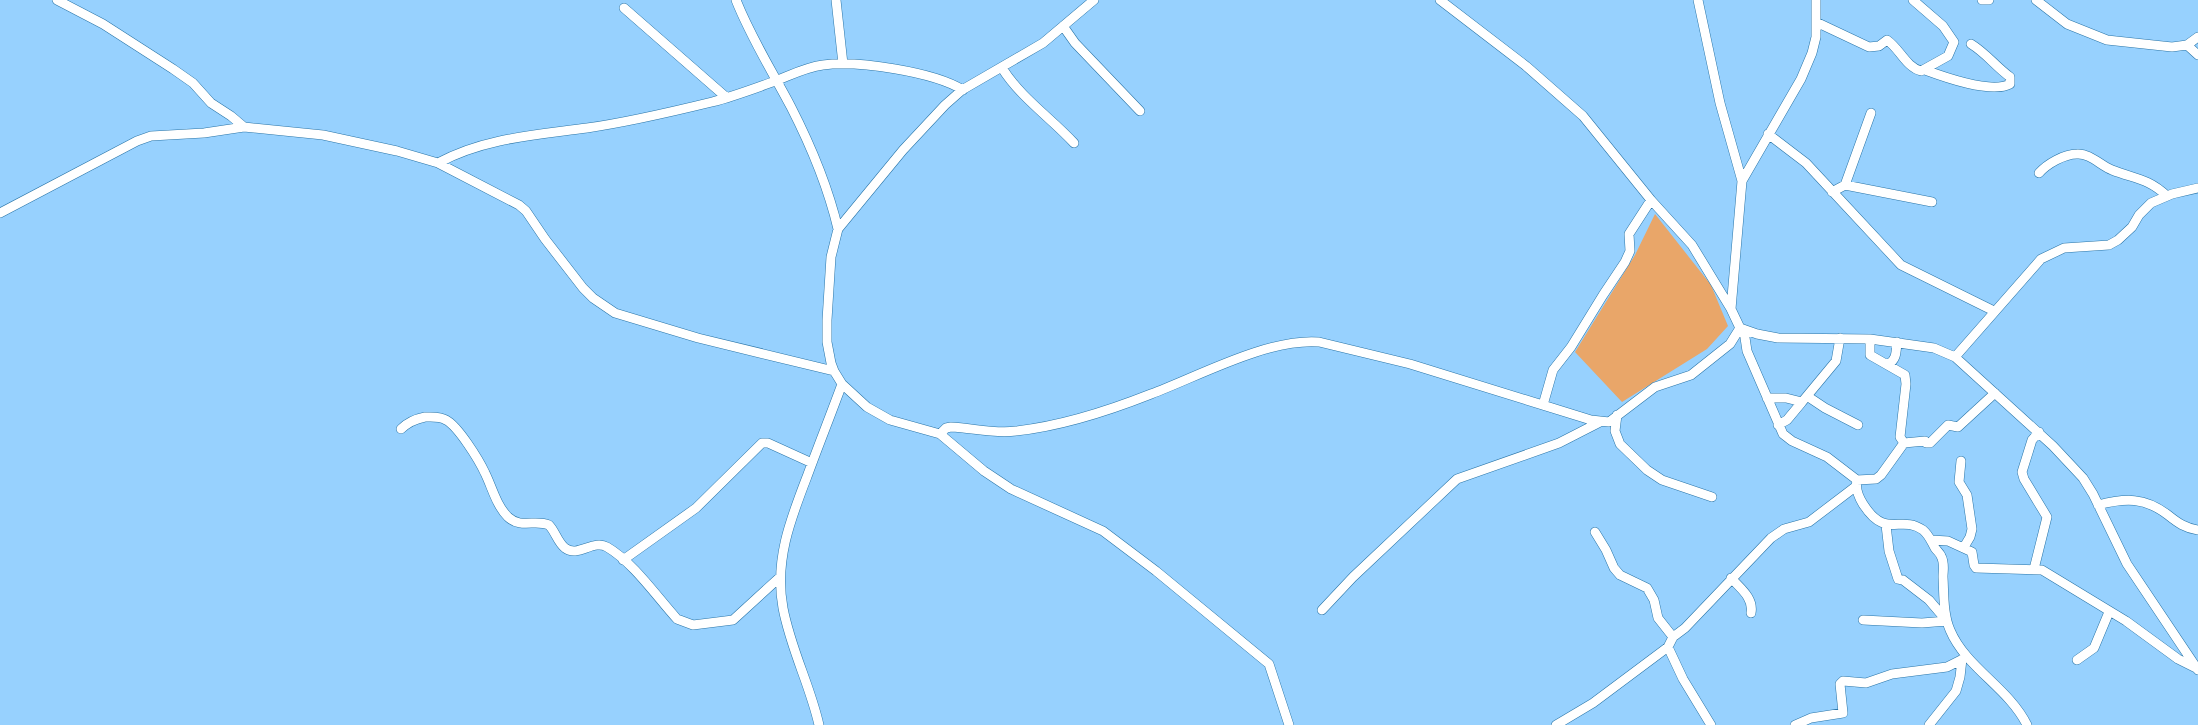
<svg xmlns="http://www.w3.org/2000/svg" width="2198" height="725" viewBox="0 0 2198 725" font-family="'Alegreya Sans',sans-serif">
  <rect width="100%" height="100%" fill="#97d1fe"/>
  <!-- green -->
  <path fill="#e9a669" d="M1655 214 1711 285 1728 326 1707 349 1622 402 1575 352 1635 255Z"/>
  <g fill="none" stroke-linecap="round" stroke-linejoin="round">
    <!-- minor casing -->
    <g stroke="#2975a8" stroke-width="10">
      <path id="minor" d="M57 0 103 24 173 69 193 83 211 103 231 116 244 127
        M736 0C751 38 772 71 791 107 811 146 828 187 838 229
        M836 0 843 64
        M1094 0 1043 43 962 90 945 105 903 150 838 229 831 257 827 320V342L831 363 834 371 842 384 867 407 890 420 940 434 984 471 1011 489 1103 531 1156 571 1269 664 1289 725
        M1440 0 1526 66 1583 116 1651 200 1692 245 1731 309
        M1698 0 1720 103 1742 181 1731 309 1740 328 1757 334 1778 338 1870 339 1934 348 1955 357 2053 446 2083 478 2093 494 2127 564 2198 670
        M1982 0H1989
        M2036 0 2067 24 2107 40 2172 47 2187 45 2198 37
        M624 8 727 98
        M1816 22 1869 47 1879 46 1887 40C1900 49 1906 67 1921 71L1948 56 1954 42 1943 26 1913 0
        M1063 26 1075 43 1140 111
        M2187 45 2198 55
        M1002 68C1021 98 1051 118 1074 143
        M1925 70C1944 77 1991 94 2010 84V77C1995 66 1986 53 1971 44
        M1768 134 1806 163 1901 265 1994 311
        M438 163C484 138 536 135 587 128 629 122 671 112 712 102 735 96 756 88 778 80 793 74 807 67 823 65 857 60 934 72 963 90
        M2039 173C2047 164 2064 154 2077 154 2090 153 2101 166 2112 170 2135 179 2148 178 2167 196
        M1742 181 1801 79 1812 53 1816 37V0
        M1845 185 1932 202
        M1832 192 1845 185 1871 113
        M0 213 137 141 151 136 204 133 244 127 323 135 397 151 438 163 519 205 526 211 545 239 583 288 593 298 615 313 698 338 834 371
        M1744 331 1747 351 1783 434 1792 441 1827 457 1857 480C1855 489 1858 496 1863 504 1886 540 1900 514 1923 530 1929 535 1931 541 1935 548 1937 551 1940 553 1941 556 1945 563 1943 570 1943 577 1944 594 1943 614 1950 630 1966 668 2009 688 2027 725
        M1870 339V355L1905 375 1906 384 1900 437 1904 443
        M1955 357 2041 259 2064 248 2109 245 2118 240 2132 227 2139 215 2151 203 2172 194 2198 188
        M1888 364C1897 360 1896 351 1897 342
        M1807 396 1825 408 1858 425
        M1767 398H1786L1802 402 1836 361 1840 338
        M1543 405 1553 370 1571 347 1603 295 1625 262 1630 251 1629 234 1651 200
        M1617 415 1615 431 1620 444 1647 470 1662 480 1712 497
        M1778 425 1787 420 1802 402
        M401 429C408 422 415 419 425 417 432 417 440 416 446 420 458 426 479 460 485 473 492 487 496 505 508 517 521 529 535 519 549 525 555 531 558 543 565 548 578 558 593 539 607 547 633 562 657 597 677 619L693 625 733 620 780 577
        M940 434 946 428 951 427C973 428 994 434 1016 431 1062 426 1108 411 1151 394 1199 376 1268 338 1319 342L1410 364 1591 420 1609 422 1655 387 1691 375 1730 344 1740 328
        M1961 461 1959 482 1967 495 1972 529 1970 537 1964 547
        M1857 480 1876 479 1881 475 1904 443 1925 441 1926 443H1930L1948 425 1958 427 1995 393
        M2098 505C2125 498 2145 497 2168 515 2178 523 2185 528 2198 530
        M1886 525 1889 551 1898 579 1903 580 1929 600 1946 620
        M1595 532 1606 550 1614 568 1620 575 1647 588 1654 600 1658 618 1673 637
        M1931 540 1948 541 1972 552 1974 565 1976 568 2042 570 2126 621 2178 659 2196 668
        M623 560 696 508 762 443H768L812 463
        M2034 569 2047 517 2024 479 2022 472 2032 440 2039 432
        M1731 578C1740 588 1754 598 1751 613
        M1322 610 1353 577 1457 479 1559 443 1600 422
        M1863 620 1922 623 1947 621
        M1668 647 1683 679 1711 725
        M2077 660 2094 648 2109 612
        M819 725C810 685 791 650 783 608 774 560 791 518 808 474 819 444 831 414 842 384
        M1556 725 1593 703 1668 647 1673 637 1685 628 1771 538 1784 529 1809 522 1855 487
        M1795 725 1811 718 1843 713 1840 684 1843 681 1866 683 1892 674 1947 667 1961 660
        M1929 725 1956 691 1960 677 1962 659"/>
    </g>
    <!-- minor -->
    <use href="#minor" stroke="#fff" stroke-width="9"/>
  </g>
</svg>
